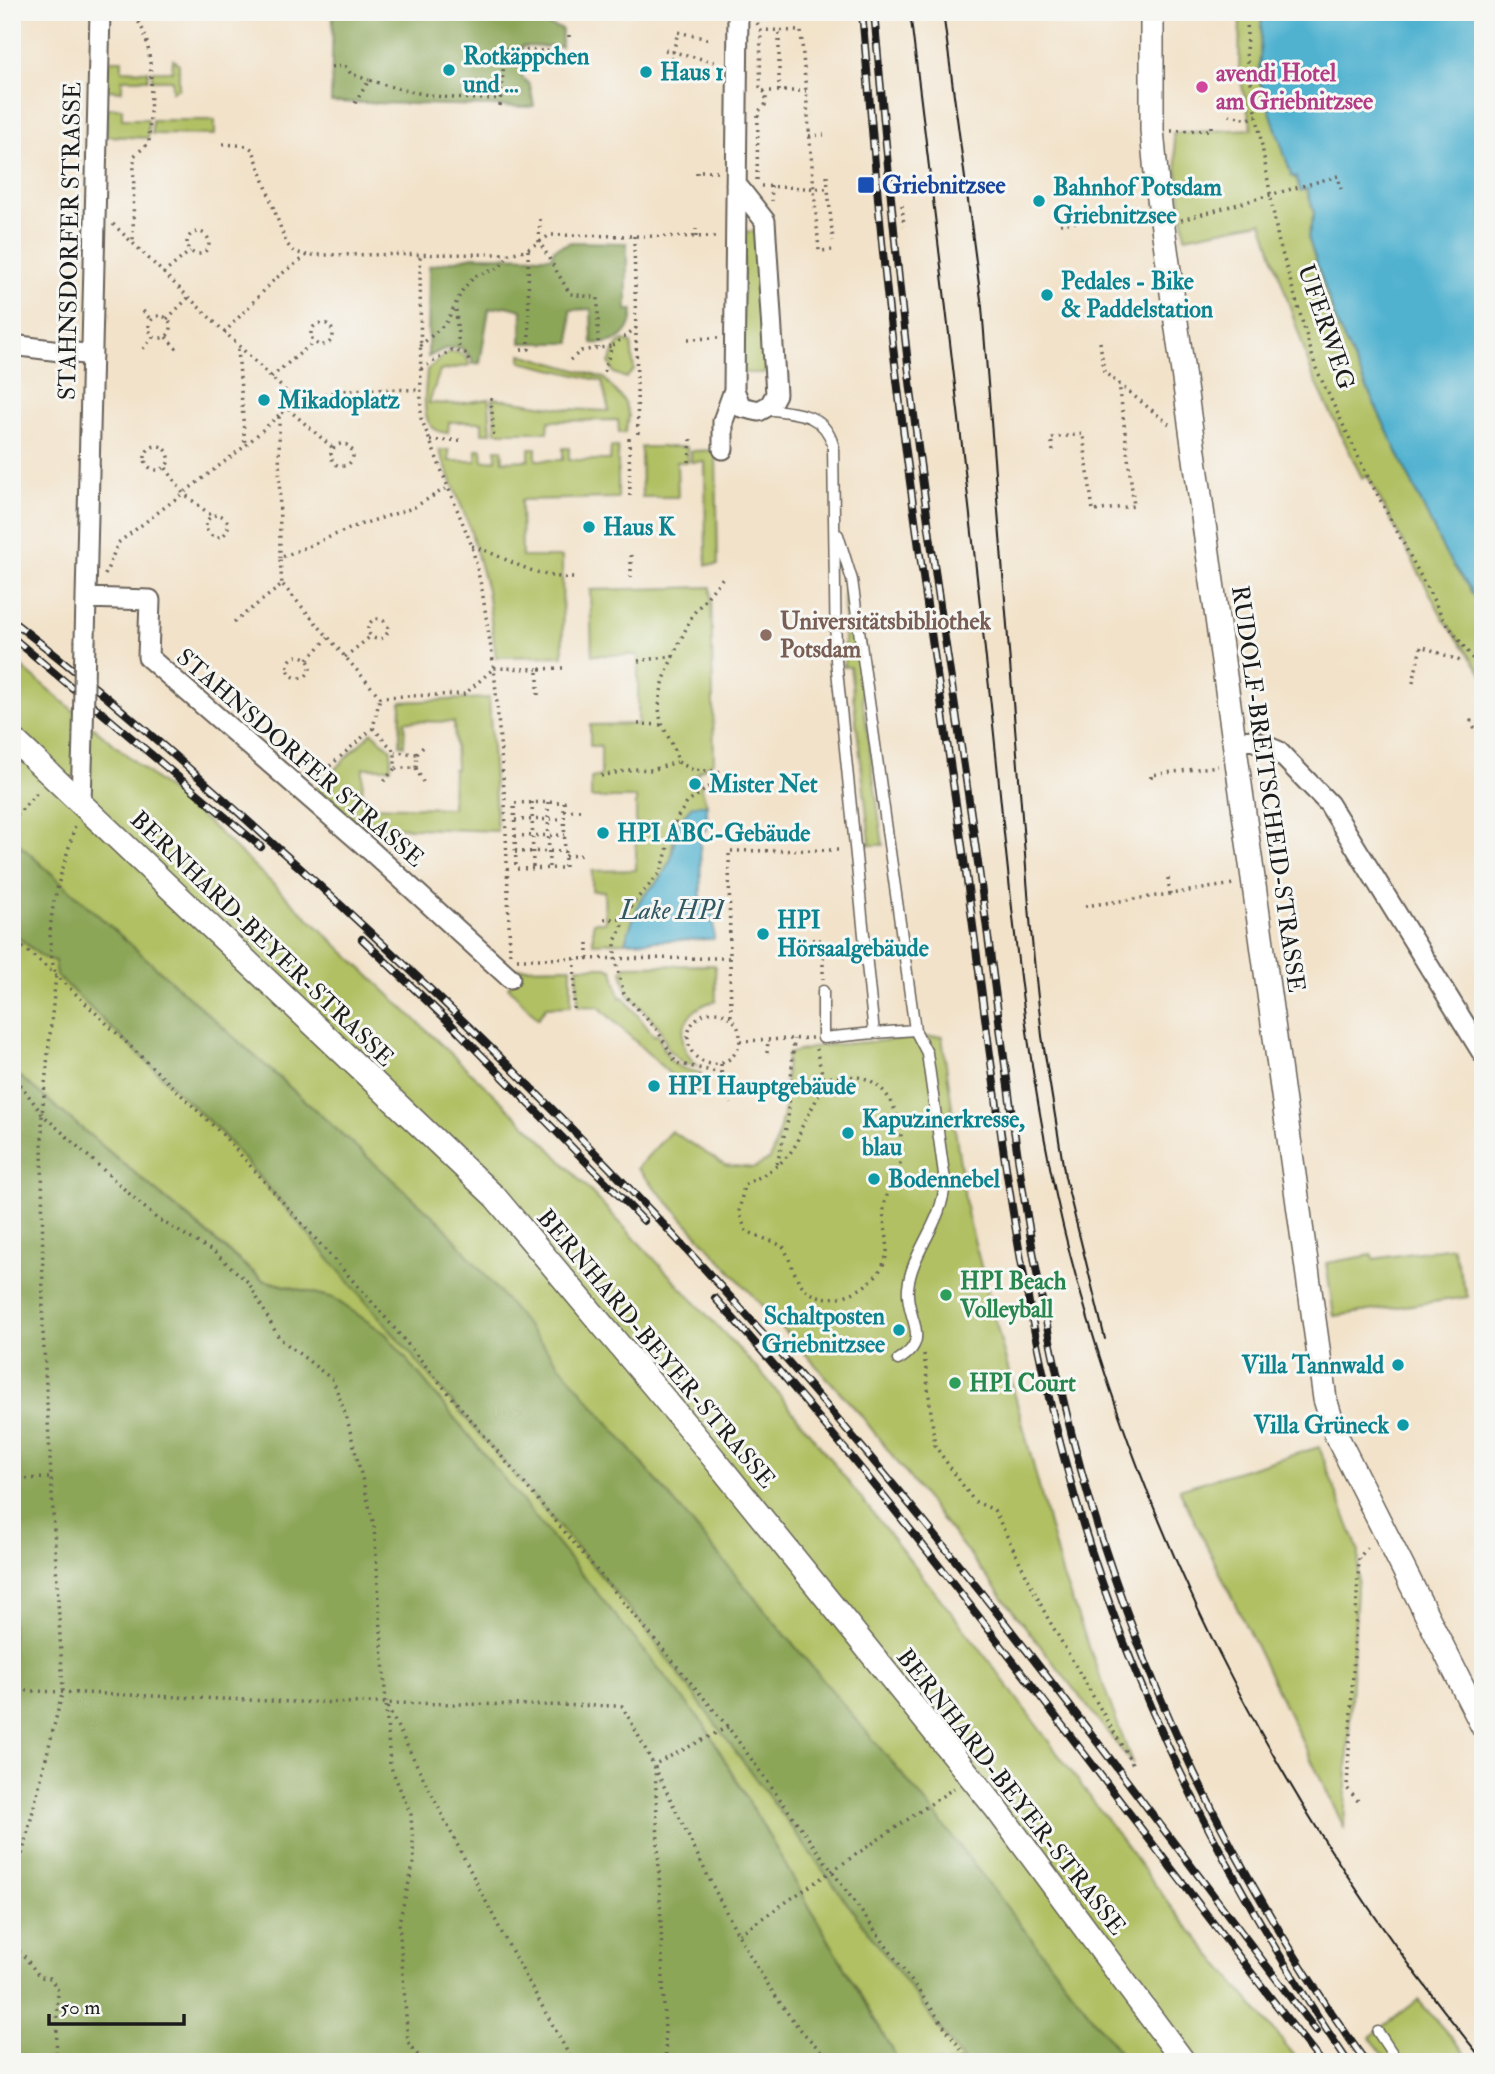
<svg xmlns="http://www.w3.org/2000/svg" width="1495" height="2074" viewBox="0 0 1495 2074" font-family="'IM FELL Double Pica',serif">
  <rect width="100%" height="100%" fill="#f6f6f2"/>
  <filter id="ink" filterUnits="userSpaceOnUse"><feTurbulence type="fractalNoise" baseFrequency=".0143" numOctaves="2"/><feDisplacementMap in="SourceGraphic" scale="14" xChannelSelector="R" yChannelSelector="G"/><feConvolveMatrix kernelMatrix="1 2 1 2 8 2 1 2 1" color-interpolation-filters="sRGB"/></filter>
  <filter id="wash" filterUnits="userSpaceOnUse"><feTurbulence type="fractalNoise" baseFrequency=".00686" numOctaves="4" result="noise"/><feDisplacementMap in="SourceGraphic" scale="28" xChannelSelector="R" yChannelSelector="G"/><feGaussianBlur stdDeviation="1.57" result="paint"/><feColorMatrix in="noise" values="0 0 0 0 0 0 0 0 0 0 0 0 0 0 0 0 0 1.4 0 .05"/><feComposite in="paint" operator="in"/></filter>
  <g filter="url(#wash)">
    <rect width="100%" height="100%" fill="#f2e2c9"/>
    <!-- green -->
    <path fill="#b0c062" stroke="#666e3f" stroke-width="2" d="M1240 12H1262L1259 78 1292 176 1306 188 1314 213 1308 237 1338 327 1445 553 1483 609V675L1443 618 1367 475 1362 478 1312 374 1262 222 1185 237 1173 133 1252 129 1239 73Z
      M173 59 179 64V88L172 92V80H152V71H172Z
      M109 60H122V70L148 71V79H122V91L107 90Z
      M108 108H122V119H148V138L106 136Z
      M152 120H215V135L152 134Z
      M755 231 768 373H741L744 232Z
      M624 341 631 343 634 370 626 378 614 373 609 363 617 345Z
      M457 352 466 357 470 365 440 371 429 403 456 404 489 399 491 433H482V422H449L448 433C416 432 426 392 427 370L447 353Z
      M521 354 604 378 624 401 629 416 625 433H619L618 420 549 421 548 432H496L493 398 567 409 609 411 602 381 521 362Z
      M611 447H618V498L521 500 522 557H562L563 656 496 657 487 590 469 525 439 450H449V461H476V449H482L483 461 496 460V449H502L503 461 529 460V448H536V460H563V448H569V460H610Z
      M641 447H687L688 462H677L678 497H642Z
      M716 450 718 565H706L705 462H691V451Z
      M711 587 714 761 697 773 707 805H693L673 838 671 859 661 878 640 900 625 942 593 943V922H605L604 891H592V871L636 870V798H591V778L601 776V746H590V725L638 724V655H592L590 590Z
      M844 587 847 588 883 845H863L870 842 850 667H844Z
      M12 659 214 828 546 1144 767 1379 980 1649 1174 1910 1300 2062H899L704 1724 333 1298 263 1280 12 1070Z
      M489 698 497 831 356 826 315 789 372 732 391 749V768H363L362 806 452 808 453 769H456L454 722 405 721 404 746 400 745 401 702Z
      M715 965 716 1001C682 1007 671 1044 698 1066L684 1064 669 1051 659 1027 627 993 622 971 626 966Z
      M571 967V1006L546 1007 538 1019 508 987 515 980V968Z
      M577 967H607L613 970 620 998 623 997 654 1036 657 1034C670 1062 670 1067 701 1073L697 1093 692 1095 599 1007 578 1006Z
      M942 1036 967 1213 1062 1574 1133 1765 859 1413 637 1168 671 1131 725 1165 754 1168 770 1159 778 1137 784 1108 787 1054 819 1046Z
      M1452 1247 1468 1297 1334 1316 1326 1263 1372 1255 1373 1259Z
      M1319 1447 1359 1552 1344 1827 1179 1489Z
      M1418 2000 1473 2062H1389L1370 2037Z"/>
    <!-- forest -->
    <path fill="#8ca658" stroke="#54613a" stroke-width="2" d="M333 12H401L413 16 414 12H494L562 29 561 47 522 46V77L530 85 534 106 528 107 331 102Z
      M571 242 627 243V310H633C632 337 615 345 592 343L591 309 570 310 571 343H521L522 310 506 306 489 309 480 363 473 364 472 359 460 347 444 349 428 357 429 266 473 256 551 257 554 249Z
      M12 838 442 1224 926 1803 1127 2062H964L638 1619 222 1134 56 975 55 961 42 957 12 932Z
      M12 1070 262 1280 333 1298 386 1334 704 1724 899 2062H12Z"/>
    <!-- water -->
    <path fill="#51b2d0" stroke="#366776" stroke-width="2" d="M1262 12H1483V609L1445 553 1338 327 1308 237 1314 213 1307 189 1300 191 1296 176 1292 177 1259 78Z
      M693 805H707V830L700 831 701 903 713 904 714 939 625 942 640 900 661 878 671 859 679 820Z"/>
  </g>
  <g filter="url(#ink)">
    <g fill="none" stroke-linecap="round" stroke-linejoin="round">
      <!-- service casing -->
      <g stroke="#676159" stroke-width="13">
        <path id="service" d="M765 409C795 413 824 412 833 445L836 660 874 1033 823 1038V991
          M838 535 852 580 915 1030 874 1033
          M898 1360C934 1339 905 1319 908 1288 912 1250 943 1224 945 1181L927 1053 915 1030
          M1378 2032 1398 2062"/>
      </g>
      <!-- minor casing -->
      <g stroke="#676159" stroke-width="23">
        <path id="minor" d="M736 184 765 221 776 394 770 405 759 411 741 407 734 390 738 12
          M12 345 92 355
          M723 449V421L734 390
          M86 598 150 600 148 657 371 851 510 978
          M85 640 100 12
          M1235 742 1252 740 1278 751 1329 804 1483 1054
          M81 802 83 734"/>
      </g>
      <!-- tertiary casing -->
      <g stroke="#676159" stroke-width="26">
        <path id="tertiary" d="M1152 12V130L1157 184 1325 1399 1336 1435 1483 1727
          M12 738 495 1197 703 1445 995 1807 1184 2062"/>
      </g>
      <!-- path -->
      <path stroke="#676159" stroke-width="3.5" stroke-dasharray="2 5" stroke-linecap="butt" d="M129 12C160 33 149 108 149 143L134 156 133 244
        M706 12 719 15
        M1248 12 1246 53 1278 239 1316 368 1367 475 1443 618 1475 662
        M631 14V12
        M757 23 761 30 801 31 819 251 834 250
        M569 37V30
        M665 50 719 63
        M331 67 345 66 351 74 369 80
        M705 73 670 65 678 32 712 40
        M763 91H806
        M779 91V31
        M355 103 369 80C412 94 456 102 501 98
        M500 106 505 50 562 51
        M1229 115 1249 119 1257 115
        M1171 131 1211 130V126
        M809 136 824 135
        M223 144 248 146 253 150 286 243 294 252 307 255
        M697 174V171H720
        M827 176 828 189
        M757 180 758 112 766 104V94L760 87 761 30
        M761 186 828 189 833 241
        M771 186 772 201
        M902 205 904 226
        M540 219 539 241 570 294 598 298V348
        M1181 220 1338 176 1341 189
        M113 224 297 402 279 415 280 558
        M1060 224 1084 221
        M187 243a11 11 0 1 1 22 0a11 11 0 1 1-22 0Z
        M634 236 638 438
        M696 237V229
        M163 274 190 251
        M456 310 459 350
        M143 311 151 320
        M149 327a11 11 0 1 1 22 0a11 11 0 1 1-22 0Z
        M167 319 188 298
        M311 334a11 11 0 1 1 22 0a11 11 0 1 1-22 0Z
        M224 333 275 279 307 255 510 254 528 249 550 235 717 237
        M166 337 177 349
        M688 339 718 338
        M1100 342 1104 372 1169 424
        M420 346 446 323 463 289 475 276 499 268 510 254
        M143 349 153 337
        M238 349 245 446
        M521 350 529 349 528 249
        M570 360 581 351 612 346
        M421 369 452 350 465 353 471 365
        M604 372 612 346 636 328
        M271 377 314 342
        M491 398 494 440
        M297 402C338 386 377 389 421 390
        M288 409 333 448
        M629 438 630 498
        M430 441 463 440
        M331 455a11 11 0 1 1 22 0a11 11 0 1 1-22 0Z
        M145 458a12 12 0 1 1 24 0a12 12 0 1 1-24 0Z
        M1053 451 1051 438 1083 434 1093 511 1134 506 1119 383
        M689 462 691 438
        M166 468 183 493 212 516
        M206 526a11 11 0 1 1 22 0a11 11 0 1 1-22 0Z
        M472 546C512 559 531 578 577 578
        M631 555V577
        M105 575 118 543 245 446 279 415
        M283 585 380 697 465 694 494 668 482 590 472 546 448 487
        M368 629a10 10 0 1 1 20 0a10 10 0 1 1-20 0Z
        M234 622 282 585 280 558 356 526 413 508 448 487 421 418 420 256
        M673 656C665 676 653 704 663 726 670 742 674 744 678 762L693 770 726 772
        M288 667a11 11 0 1 1 22 0a11 11 0 1 1-22 0Z
        M345 657 371 636
        M308 659 328 638
        M638 661 673 656 693 614 725 575
        M1413 683 1421 646 1463 662
        M538 695V669L563 668
        M638 724 662 725
        M373 728 395 752V768H416L417 754 395 752
        M1478 734 1471 721 1483 720
        M417 754 424 746
        M416 768 423 782
        M601 776 634 769 652 770 677 762
        M1151 778V775L1218 766
        M314 780 373 728 380 697
        M384 781 395 768
        M532 802 533 869
        M548 802 549 868
        M564 802 565 868 516 869 514 803Z
        M564 811 581 810
        M515 820 564 819
        M12 821 39 790
        M515 836 565 835
        M515 852 565 851
        M565 856 584 855
        M1168 878 1170 894 1234 884
        M1085 906 1170 894
        M604 919H625
        M12 938 56 975 222 1134 379 1310 728 1727 970 2062
        M791 939 823 940V979
        M588 943V958
        M510 954 505 802 494 668 538 669
        M730 958 731 1018
        M517 959 730 958 729 851 842 850
        M574 1009 575 959
        M688 1038a26 26 0 1 1 52 0a26 26 0 1 1-52 0Z
        M740 1041 812 1038
        M816 1049 823 1077
        M767 1053 768 1040
        M721 1064 722 1087 731 1104
        M12 1073 42 1114 156 1218 214 1252 249 1283 279 1338 333 1380 347 1419 374 1525 386 1704 504 1937 573 2062
        M721 1073 676 1063 658 1031 624 994 615 959V941L634 902 661 872 676 819 687 803 728 773
        M823 1077C838 1077 858 1074 871 1081 899 1096 906 1141 899 1168 895 1182 885 1193 884 1208 882 1223 889 1236 887 1251 884 1283 838 1310 809 1292 795 1283 791 1260 783 1246L746 1231 739 1212 744 1185C764 1175 785 1164 796 1144 799 1137 800 1129 804 1123 812 1107 821 1095 823 1077Z
        M777 1164 788 1120 794 1039
        M924 1354 935 1446 974 1501 994 1510 1046 1615 1133 1765
        M12 1479 51 1478
        M12 1690 294 1702 622 1706C680 1807 725 1932 795 2023 806 2037 820 2049 831 2062
        M386 1706 390 1765 411 1815 414 1862 399 1922 408 2042 423 2062
        M1358 1801 1347 1788 1359 1558 1369 1545
        M12 1895 63 1690 43 1332 42 1114 56 975C39 925 63 873 75 825
        M739 1934 954 1788
        M12 1950 21 1952 40 1977 50 1978 58 1990 56 2062
        M666 2062 655 1764 728 1727"/>
      <!-- service -->
      <use href="#service" stroke="#fff" stroke-width="10"/>
      <!-- minor -->
      <use href="#minor" stroke="#fff" stroke-width="19"/>
      <!-- tertiary -->
      <use href="#tertiary" stroke="#fff" stroke-width="23"/>
      <!-- tram -->
      <path stroke="#1c1c1c" stroke-width="2" d="M910 12C939 246 967 480 992 715 1012 906 1026 1099 1078 1284 1159 1574 1293 1827 1483 2060
        M943 12 982 307 1031 931 1042 1036 1065 1177 1105 1339"/>
      <!-- rail casing -->
      <g stroke="#1c1c1c" stroke-width="8">
        <path id="rail" d="M862 12C871 112 878 212 889 311 909 492 937 672 963 852 991 1053 1011 1258 1063 1454 1120 1674 1221 1874 1348 2062
          M874 12C887 155 899 297 917 439 934 574 956 708 975 842 1002 1029 1020 1220 1064 1403 1120 1641 1223 1864 1366 2062
          M12 621C112 698 206 783 299 867 521 1068 730 1285 920 1517 1057 1684 1185 1859 1316 2031
          M12 637 261 847
          M362 939 449 1022 644 1221
          M715 1298C933 1540 1119 1807 1321 2062"/>
      </g>
      <!-- rail -->
      <use href="#rail" stroke="#f6f6f2" stroke-width="5" stroke-dasharray="16" stroke-linecap="butt"/>
      <!-- minor-bridge casing -->
      <g stroke="#676159" stroke-width="23" stroke-linecap="butt">
        <path id="minor-bridge" d="M83 734 85 640"/>
      </g>
      <!-- minor-bridge -->
      <use href="#minor-bridge" stroke="#fff" stroke-width="19"/>
    </g>
  </g>
  <!-- markers -->
  <g fill="#0f9aa8" stroke="#f6f6f2" stroke-width="2.5">
    <circle cx="449" cy="70" r="7"/>
    <circle cx="646" cy="72" r="7"/>
    <circle cx="1039" cy="201" r="7"/>
    <circle cx="1047" cy="295" r="7"/>
    <circle cx="264" cy="400" r="7"/>
    <circle cx="589" cy="527" r="7"/>
    <circle cx="695" cy="784" r="7"/>
    <circle cx="603" cy="833" r="7"/>
    <circle cx="763" cy="934" r="7"/>
    <circle cx="654" cy="1086" r="7"/>
    <circle cx="848" cy="1133" r="7"/>
    <circle cx="874" cy="1179" r="7"/>
    <circle cx="899" cy="1330" r="7"/>
    <circle cx="1398" cy="1365" r="7"/>
    <circle cx="1403" cy="1425" r="7"/>
  </g>
  <circle fill="#d1479c" stroke="#f6f6f2" stroke-width="2.5" cx="1202" cy="87" r="7"/>
  <rect fill="#1a4fb4" stroke="#f6f6f2" stroke-width="2.5" x="857" y="176" width="18" height="18" rx="3.5"/>
  <circle fill="#8d6e63" stroke="#f6f6f2" stroke-width="2.5" cx="766" cy="635" r="7"/>
  <g fill="#2e9e5b" stroke="#f6f6f2" stroke-width="2.5">
    <circle cx="946" cy="1295" r="7"/>
    <circle cx="955" cy="1383" r="7"/>
  </g>
  <g text-anchor="middle" dominant-baseline="central" stroke-width="6" stroke-linejoin="round" paint-order="stroke">
    <!-- culture labels -->
    <g font-size="24" font-weight="bold" fill="#0d838f" stroke="#f6f6f2" text-anchor="start">
      <text x="463" y="56">Rotkäppchen<tspan x="463" dy="28">und ...</tspan></text>
      <text x="660" y="72">Haus 1</text>
      <text x="1053" y="187">Bahnhof Potsdam<tspan x="1053" dy="28">Griebnitzsee</tspan></text>
      <text x="1061" y="281">Pedales - Bike<tspan x="1061" dy="28">&amp; Paddelstation</tspan></text>
      <text x="278" y="400">Mikadoplatz</text>
      <text x="603" y="527">Haus K</text>
      <text x="709" y="784">Mister Net</text>
      <text x="617" y="833">HPI ABC-Gebäude</text>
      <text x="777" y="920">HPI<tspan x="777" dy="28">Hörsaalgebäude</tspan></text>
      <text x="668" y="1086">HPI Hauptgebäude</text>
      <text x="862" y="1119">Kapuzinerkresse,<tspan x="862" dy="28">blau</tspan></text>
      <text x="888" y="1179">Bodennebel</text>
      <text x="885" y="1316" text-anchor="end">Schaltposten<tspan x="885" dy="28">Griebnitzsee</tspan></text>
      <text x="1384" y="1365" text-anchor="end">Villa Tannwald</text>
      <text x="1389" y="1425" text-anchor="end">Villa Grüneck</text>
    </g>
    <!-- hotel labels -->
    <g font-size="24" font-weight="bold" fill="#b23c85" stroke="#f6f6f2" text-anchor="start">
      <text x="1216" y="73">avendi Hotel<tspan x="1216" dy="28">am Griebnitzsee</tspan></text>
    </g>
    <!-- transit labels -->
    <g font-size="24" font-weight="bold" fill="#164399" stroke="#f6f6f2" text-anchor="start">
      <text x="882" y="185">Griebnitzsee</text>
    </g>
    <!-- street labels -->
    <g font-size="24" fill="#1c1c1c" stroke="#f6f6f2">
      <text transform="translate(70 241) rotate(-89)">STAHNSDORFER STRASSE</text>
      <text transform="translate(1326 327) rotate(71)">UFERWEG</text>
      <text transform="translate(300 758) rotate(41)">STAHNSDORFER STRASSE</text>
      <text transform="translate(1268 789) rotate(82)">RUDOLF-BREITSCHEID-STRASSE</text>
      <text transform="translate(262 939) rotate(44)">BERNHARD-BEYER-STRASSE</text>
      <text transform="translate(656 1349) rotate(50)">BERNHARD-BEYER-STRASSE</text>
      <text transform="translate(1011 1792) rotate(52)">BERNHARD-BEYER-STRASSE</text>
    </g>
    <!-- education labels -->
    <g font-size="24" font-weight="bold" fill="#785e54" stroke="#f6f6f2" text-anchor="start">
      <text x="780" y="621">Universitätsbibliothek<tspan x="780" dy="28">Potsdam</tspan></text>
    </g>
    <!-- leisure labels -->
    <g font-size="24" font-weight="bold" fill="#27864d" stroke="#f6f6f2" text-anchor="start">
      <text x="960" y="1281">HPI Beach<tspan x="960" dy="28">Volleyball</tspan></text>
      <text x="969" y="1383">HPI Court</text>
    </g>
    <!-- water labels -->
    <g font-size="26" font-style="italic" fill="#315864" stroke="#f6f6f2">
      <text x="672" y="911">Lake HPI</text>
    </g>
  </g>
  <!-- margin -->
  <rect width="1495" height="2074" fill="none" stroke="#f6f6f2" stroke-width="42"/>
  <!-- scale -->
  <path d="M49 2014v10h135v-10" fill="none" stroke="#1c1c1c" stroke-width="3.5"/>
  <text x="60" y="2014" font-size="21" fill="#1c1c1c" stroke="#f6f6f2" stroke-width="5" paint-order="stroke">50 m</text>
</svg>
